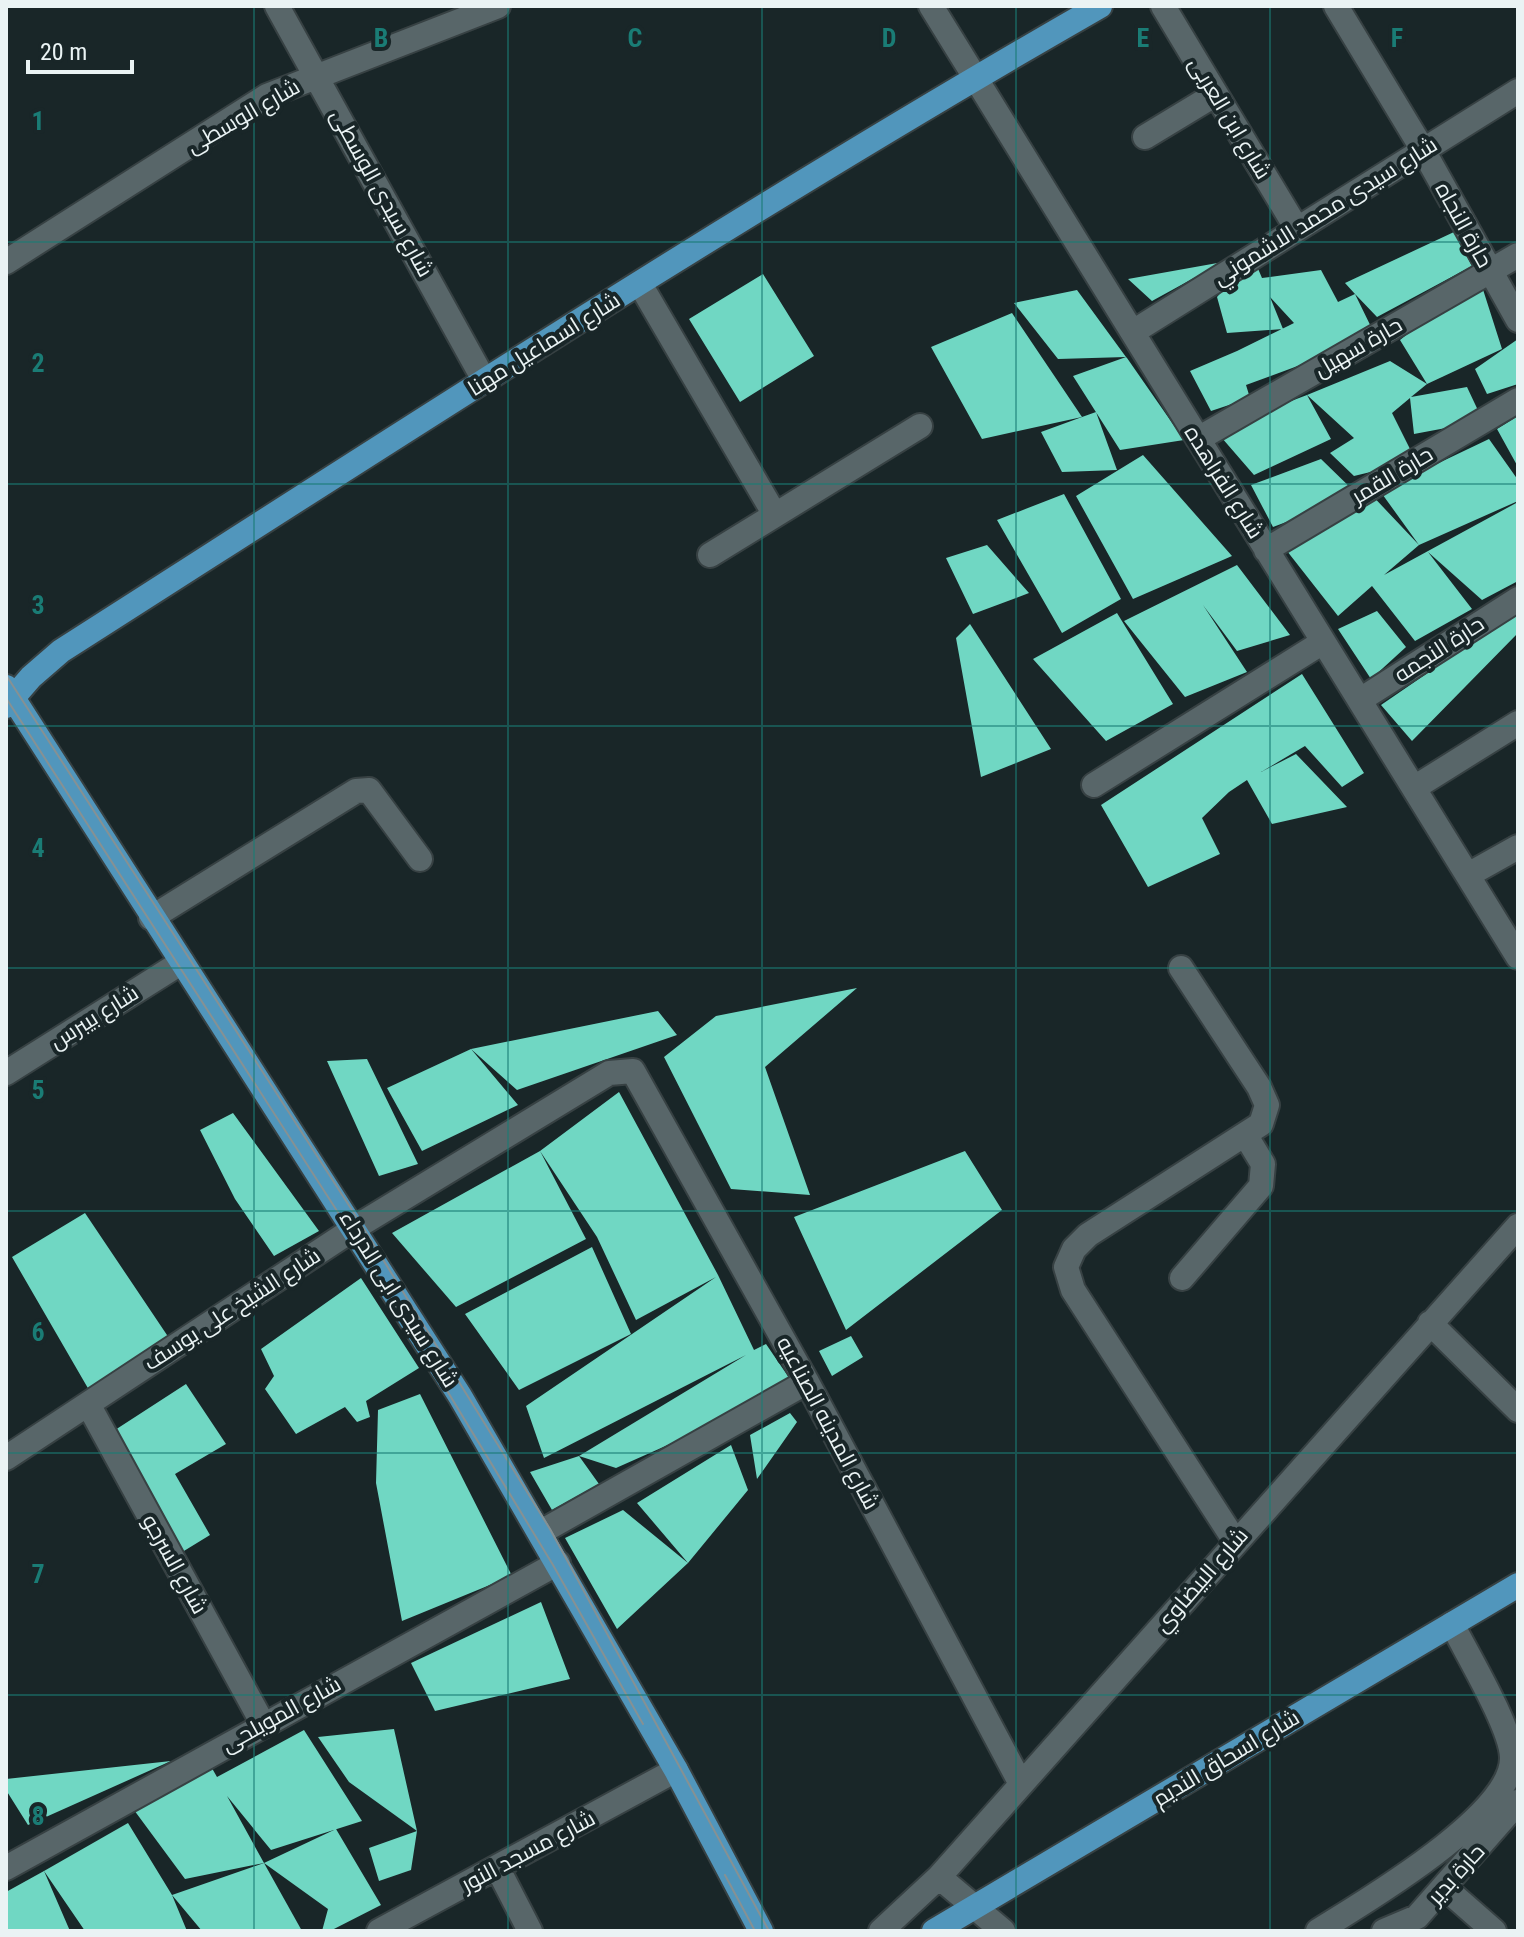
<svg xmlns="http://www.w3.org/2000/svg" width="1524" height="1937" viewBox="0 0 1524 1937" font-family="'Roboto Condensed',Cairo,sans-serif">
  <rect width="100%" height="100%" fill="#192628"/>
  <!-- building -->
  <path fill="#70d7c3" d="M1454 232 1472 266 1377 317 1355 294 1376 337 1246 385 1250 398 1211 411 1190 371 1237 351 1288 326 1294 323 1270 297 1283 329 1227 333 1217 297 1253 257 1262 278 1321 270 1338 302 1355 294 1345 283Z
    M1223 262 1152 301 1128 279Z
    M763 274 814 356 740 402 689 319Z
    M1479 277 1502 349 1427 384 1411 397 1467 387 1483 421 1414 434 1410 398 1392 413 1416 461 1354 476 1330 453 1354 438 1307 395 1390 361 1427 384 1400 340Z
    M1077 290 1126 357 1058 359 1014 303Z
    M1012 313 1082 417 1096 412 1117 470 1062 472 1041 432 1082 417 982 439 931 347Z
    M1518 339V384L1487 394 1475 369Z
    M1126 357 1127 358 1184 440 1120 450 1073 376Z
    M1307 395 1331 439 1254 475 1215 430Z
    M1518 416V467L1497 429Z
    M1489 439 1518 480V501L1419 545 1380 491Z
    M1143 455 1232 556 1133 599 1076 496Z
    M1321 459 1358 495 1273 527 1251 485Z
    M1367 490 1419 545 1384 575 1518 502V581L1482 600 1428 552 1472 609 1415 641 1372 586 1338 616 1287 551Z
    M1064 494 1121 599 1062 633 997 520Z
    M987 545 1029 593 973 614 946 558Z
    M1237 565 1290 635 1237 651 1203 605 1247 672 1185 697 1124 621Z
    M1377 611 1406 647 1371 679 1338 629Z
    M1518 611V633L1412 741 1381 705Z
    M1117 613 1173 704 1106 741 1033 659Z
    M970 624 1051 749 981 777 956 638Z
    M1302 674 1364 773 1342 787 1305 746 1261 772 1296 754 1347 807 1272 824 1247 780 1229 792 1202 818 1220 854 1148 887 1101 805Z
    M857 988 765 1067 810 1195 731 1189 664 1057 716 1016Z
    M658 1011 677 1035 517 1090 471 1049Z
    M471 1049 518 1105 422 1151 387 1088Z
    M367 1059 418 1164 379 1176 327 1061Z
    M619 1092 718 1275 754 1350 766 1344 796 1388 616 1468 579 1456 746 1355 544 1458 526 1406 716 1277 636 1320 597 1237 540 1151 586 1239 456 1307 392 1233 540 1151Z
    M233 1113 319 1231 274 1256 235 1199 200 1130Z
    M965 1151 1002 1210 846 1330 794 1217Z
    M85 1213 169 1338 89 1390 12 1257Z
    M592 1247 631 1334 519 1390 465 1314Z
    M361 1278 419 1368 366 1401 370 1417 357 1422 345 1407 296 1434 265 1389 274 1376 261 1349Z
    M851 1336 863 1357 832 1376 819 1351Z
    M186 1384 226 1444 175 1474 210 1535 179 1554 115 1430Z
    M420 1394 512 1576 402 1621 376 1483 378 1410Z
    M790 1413 797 1422 757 1479 750 1435Z
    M731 1445 748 1490 688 1563 617 1629 565 1538 623 1510 688 1563 637 1503Z
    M579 1456 599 1484 552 1510 530 1472Z
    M541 1602 570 1679 435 1711 411 1663Z
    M394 1729 417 1831 349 1782 318 1737Z
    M304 1730 362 1821 271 1850 227 1796 264 1863 185 1879 134 1810 205 1756 217 1777Z
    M171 1761 28 1825 6 1790V1779Z
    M128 1823 172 1895 264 1863 302 1931H202L172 1895 187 1931H85L44 1871Z
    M336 1829 381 1905 330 1931H322L328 1909 264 1863Z
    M417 1831 411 1870 379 1881 369 1848Z
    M44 1871 70 1931H6V1892Z"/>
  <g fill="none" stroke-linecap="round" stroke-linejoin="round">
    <!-- minor casing -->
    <g stroke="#374143" stroke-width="28">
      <path id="minor" d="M277 6 484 380
        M931 6 1518 957
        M1163 6 1297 229
        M1336 6 1423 150 1518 320
        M1145 137 1216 94
        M6 262 267 96 498 6
        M640 284 775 515
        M1133 332 1518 91
        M1198 439 1518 255
        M1266 550 1518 400
        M710 555 920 426
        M1360 700 1518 599
        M1094 785 1323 642
        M1414 788 1518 723
        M1468 875 1518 847
        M151 918 356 791 369 790 420 859
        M1181 968 1259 1087 1267 1105 1261 1124 1088 1235 1074 1249 1066 1267 1073 1290 1235 1541
        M6 1073 182 962
        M1182 1278 1261 1186 1263 1164 1246 1136
        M1430 1323 1518 1410
        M88 1404 263 1724
        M6 1458 361 1224 609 1073 633 1071 807 1382 1021 1784
        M541 1532 807 1382
        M497 1867 530 1931
        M6 1868 558 1563
        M939 1877 1003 1931
        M1445 1888 1494 1931
        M379 1931 676 1770
        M881 1931 939 1877 1518 1226
        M1318 1931C1364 1902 1514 1815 1512 1757 1511 1727 1467 1654 1452 1624
        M1384 1931 1417 1917 1518 1802"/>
    </g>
    <!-- major casing -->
    <g stroke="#374143" stroke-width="28">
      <path id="major" d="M6 687 460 1396 676 1770 761 1931
        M6 706 31 677 61 651C404 432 746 209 1100 6
        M934 1931 1518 1585"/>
    </g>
    <!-- minor -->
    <use href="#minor" stroke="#586669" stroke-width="24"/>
    <!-- major -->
    <use href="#major" stroke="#5196bc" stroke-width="24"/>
    <!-- tram -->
    <path stroke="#869193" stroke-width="2" d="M6 675 361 1224 550 1529 769 1931
      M6 698 350 1231 553 1565 643 1724
      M725 1875 755 1931"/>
  </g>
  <!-- grid -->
  <path fill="none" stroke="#1a7c75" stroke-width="2" stroke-opacity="0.55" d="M254 6V1931M508 6V1931M762 6V1931M1016 6V1931M1270 6V1931M6 242H1518M6 484H1518M6 726H1518M6 968H1518M6 1211H1518M6 1453H1518M6 1695H1518"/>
  <g text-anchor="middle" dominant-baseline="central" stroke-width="8" stroke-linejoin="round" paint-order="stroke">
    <!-- street labels -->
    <g font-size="22" fill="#eaf3f4" stroke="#192628">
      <text transform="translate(243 116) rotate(-30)">شارع الوسطى</text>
      <text transform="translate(1230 118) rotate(59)">شارع ابن العربى</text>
      <text transform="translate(382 193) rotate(61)">شارع سيدى الوسطى</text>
      <text transform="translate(1325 211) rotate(-32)">شارع سيدى محمد الاشموني</text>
      <text transform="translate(1464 225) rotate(61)">حارة النجاه</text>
      <text transform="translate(544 344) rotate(-32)">شارع اسماعيل مهنا</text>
      <text transform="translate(1358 347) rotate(-30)">حارة سهيل</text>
      <text transform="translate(1392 475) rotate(-31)">حارة القمر</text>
      <text transform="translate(1224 482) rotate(58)">شارع الفراهده</text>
      <text transform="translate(1439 649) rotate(-33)">حارة النجمه</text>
      <text transform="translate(94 1017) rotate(-32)">شارع بيبرس</text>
      <text transform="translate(399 1299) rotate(58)">شارع سيدى ابى الدرداء</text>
      <text transform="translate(232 1309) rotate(-33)">شارع الشيخ على يوسف</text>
      <text transform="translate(828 1423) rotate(62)">شارع المدينه الصناعيه</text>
      <text transform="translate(175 1564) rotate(61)">شارع السرجو</text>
      <text transform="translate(1201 1580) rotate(-49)">شارع البيضاوي</text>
      <text transform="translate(281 1714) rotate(-29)">شارع المويلحى</text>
      <text transform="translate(1226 1758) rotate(-31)">شارع اسحاق النديم</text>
      <text transform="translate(528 1851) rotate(-28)">شارع مسجد النور</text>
      <text transform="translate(1456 1874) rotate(-48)">حارة بدير</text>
    </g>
  </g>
  <g font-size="26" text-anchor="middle" font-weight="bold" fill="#1a7c75" stroke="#192628" stroke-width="8" stroke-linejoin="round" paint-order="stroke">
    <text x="381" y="47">B</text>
    <text x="635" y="47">C</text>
    <text x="889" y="47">D</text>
    <text x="1143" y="47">E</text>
    <text x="1397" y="47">F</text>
    <text x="38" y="130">1</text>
    <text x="38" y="372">2</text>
    <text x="38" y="614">3</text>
    <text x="38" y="857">4</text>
    <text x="38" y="1099">5</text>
    <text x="38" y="1341">6</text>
    <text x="38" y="1583">7</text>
    <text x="38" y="1825">8</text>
  </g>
  <!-- border -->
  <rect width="1524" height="1937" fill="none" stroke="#eaf3f4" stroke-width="16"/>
  <!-- scale -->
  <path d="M28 60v12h104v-12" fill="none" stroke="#eaf3f4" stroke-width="4"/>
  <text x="40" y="60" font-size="24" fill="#eaf3f4" stroke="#192628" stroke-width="6" paint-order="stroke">20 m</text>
</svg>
